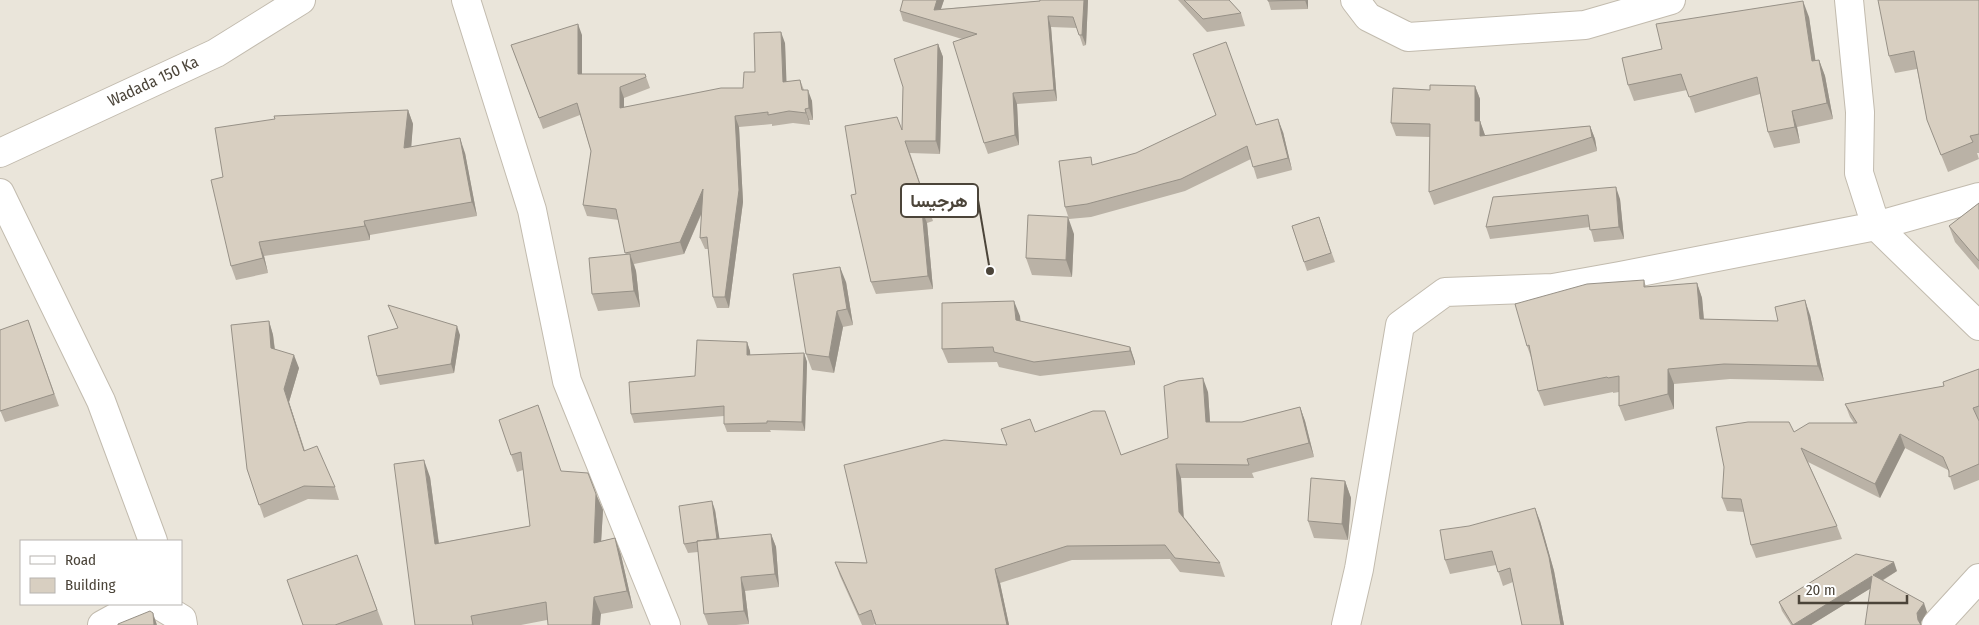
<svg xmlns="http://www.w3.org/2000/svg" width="1979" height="625" viewBox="0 0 1979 625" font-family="'Fira Sans Condensed',Vazirmatn,sans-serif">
  <rect width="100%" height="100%" fill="#f6f3ec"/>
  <!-- residential -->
  <path fill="#eae5da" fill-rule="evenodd" d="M0 0H1979V625H0ZM21 541H181V604H21Z"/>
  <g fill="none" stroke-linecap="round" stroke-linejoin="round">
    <!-- minor casing -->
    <g stroke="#c2bbae" stroke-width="30">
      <path id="minor" d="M466 0 532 210 567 381 666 625
        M1355 0 1368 17 1408 37 1585 25 1671 0
        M1849 0 1860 112 1859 173 1876 226 1979 326
        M0 193 101 401 153 541
        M157 604 182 619 183 625
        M102 625 122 614 152 604
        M1346 625 1359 569 1400 325 1445 292 1553 288 1620 276 1876 226 1979 197
        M1936 625 1979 578"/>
    </g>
    <!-- tertiary casing -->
    <g stroke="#c2bbae" stroke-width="30">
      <path id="tertiary" d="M0 153 216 53 301 0"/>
    </g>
    <!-- minor -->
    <use href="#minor" stroke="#fff" stroke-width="28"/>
    <!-- tertiary -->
    <use href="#tertiary" stroke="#fff" stroke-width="28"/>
  </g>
  <!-- wall -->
  <path fill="#bab2a6" d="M944 0 941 9 1040 1V0H1088L1086 45 1083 46 1077 28 1051 27 1057 101 1017 104 1019 145 988 154 984 143 962 39 903 21 900 11Z
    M1178 0H1229L1241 13 1245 26 1207 32Z
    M1268 0H1308V9L1271 10Z
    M1979 0V153H1977L1979 159 1948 172 1927 120 1917 69 1895 73 1889 56Z
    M1809 17 1815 60H1819L1825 76 1833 119 1797 127 1800 143 1774 148 1768 132 1760 94 1695 113 1687 90 1634 101 1628 85Z
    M582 35V74H645L650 88 624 98V107L743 88 755 72 785 43 786 82 800 80 804 90 812 101 813 120H809L810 125 793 123 772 126V124L739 127 743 202 729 308H717L713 297 709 249H705L700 238 702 213 684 254 634 264 636 271 640 307 598 311 592 294 626 254 619 220 587 216 583 205 591 151 580 115 543 129 511 45Z
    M938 44 943 57 940 154 910 153 933 221 927 223 933 289 876 294 871 282 856 194 902 130 903 87Z
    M1475 86 1480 99V121L1485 136 1590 126 1595 139 1597 151 1434 205 1429 192 1430 137 1396 136 1391 123 1430 90Z
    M408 110 413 124 411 147 465 153 477 216 370 235V240L264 256 268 273 236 280 231 266 223 177Z
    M1256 125 1283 132 1292 170 1257 179 1251 159 1185 191 1091 217 1069 219 1065 207 1093 165Z
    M1620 199 1624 239 1594 242 1590 227 1490 239 1486 227Z
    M1979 203V270L1955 242 1949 226Z
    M1319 217 1335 262 1307 271 1292 226Z
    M1074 234 1072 277 1032 275 1026 258Z
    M1644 280 1646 287 1697 283 1702 298 1704 319 1778 321 1810 315 1824 381 1730 379 1674 384V409L1625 421 1619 406V392L1613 393V392L1544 406 1538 391 1532 360 1527 346Z
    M846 282 853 325 843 327 834 373 812 370 806 354Z
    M388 305 460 335 454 373 380 385 377 376 398 328Z
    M1020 316V321L1130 347 1135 362V365L1040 376 999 367 997 362 948 363 942 349Z
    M28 320 59 406 5 422 0 410Z
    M269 321 273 335 275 349 299 368 289 402 305 451 335 487 339 500 308 499 264 518 247 469Z
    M747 342 750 351V355L804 353 807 362 805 431 770 430 771 432H727L724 424V416L634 423 631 414 695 376Z
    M1979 369V480L1954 490 1948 470 1905 448 1880 498 1808 462 1837 526 1842 539 1756 558 1751 545 1744 512 1727 511 1722 498 1794 432 1854 423 1850 417 1845 404 1944 386Z
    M1208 392 1210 422H1242L1300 407 1305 421 1314 457 1252 473 1254 478H1181L1184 517 1220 563 1225 577 1180 572 1170 559 1072 560 1000 583 1009 625H876V624L873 625H862L840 576 835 562 867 563 1007 445 1035 432 1121 455 1168 438Z
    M499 420 561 471 596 494 603 510 601 541 615 538 621 555 633 608 601 614 547 620 521 625H415L430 477 439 543 530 526 523 470 517 472Z
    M1345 481 1351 498 1348 540 1314 538 1308 521Z
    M715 510 719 539 771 534 776 547 779 587 745 591 749 624 736 625H708L704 614 698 552 688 553 684 544Z
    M1540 521 1554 571 1564 625H1522L1513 582 1503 586 1496 565 1450 574 1445 560Z
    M357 555 383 625H303Z
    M1897 571 1882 581 1927 612 1921 622 1871 588 1811 625H1791L1782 611 1779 602Z"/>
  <!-- shaded-wall -->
  <path fill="#979187" d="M937 0H944L937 20 934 10Z
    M1084 0H1088L1086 45 1082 35Z
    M1305 0H1308V9Z
    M1803 1 1809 17 1818 77 1812 61Z
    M1048 16 1051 27 1057 101 1054 90Z
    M578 24 582 35V86L578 74Z
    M781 32 785 43 787 94 783 82Z
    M938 44 943 57 940 154 936 141Z
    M1819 60 1825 76 1833 119 1827 103Z
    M1475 86 1480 99V135L1475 121Z
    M620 87 624 98V119L620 108Z
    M808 90 812 101 813 120 809 108Z
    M1013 93 1017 104 1019 145 1015 135Z
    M805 109 809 120 810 125 806 113Z
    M408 110 413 124 410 163 404 148Z
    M1792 111 1797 127 1800 143 1795 127Z
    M735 116 739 127 743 202 729 308 725 297Z
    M1278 119 1283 132 1292 170 1288 158Z
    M1480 121 1485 135 1484 149 1480 136Z
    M1590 126 1595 139 1597 151 1592 137Z
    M460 138 465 153 477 216 472 202Z
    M1616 187 1620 199 1624 239 1619 227Z
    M703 189 707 200 684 254 680 242Z
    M922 210 927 223 933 289 928 276Z
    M1068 217 1074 234 1072 277 1066 260Z
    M364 221 370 235V240L365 226Z
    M259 242 264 256 268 273 263 258Z
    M630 254 636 271 640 307 634 291Z
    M840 267 846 282 853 325 847 309Z
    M1697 283 1702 298 1705 334 1700 319Z
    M1805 300 1810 315 1824 381 1818 366Z
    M1014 301 1020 316 1022 334 1016 320Z
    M837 311 843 327 834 373 829 357Z
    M269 321 273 335 276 362 271 348Z
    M457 326 460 335 454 373 451 364Z
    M747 342 750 351 751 364 747 355Z
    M1130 347 1135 362V365L1130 351Z
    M804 353 807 362 805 431 802 422Z
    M294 355 299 368 289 402 309 465 284 389Z
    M1668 369 1674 384V409L1668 394Z
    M1203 378 1208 392 1211 436 1206 422Z
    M1300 407 1305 421 1314 457 1309 443Z
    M1900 434 1905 448 1880 498 1875 484Z
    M424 460 430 477 441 561 435 544Z
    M1176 464 1181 478 1184 525 1179 512Z
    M1345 481 1351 498 1348 540 1342 524Z
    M596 494 603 510 600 560 594 543Z
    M712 501 715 510 721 548 717 539Z
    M1535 508 1540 521 1554 571 1564 625H1561Z
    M771 534 776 547 779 587 775 574Z
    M615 538 621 555 633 608 627 591Z
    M1894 562 1897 571 1876 584 1873 575Z
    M995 569 1000 583 1009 625H1007Z
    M1872 576 1876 585 1811 625H1793Z
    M741 577 745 591 749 624 744 611Z
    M594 597 601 614 600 625H592Z
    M1924 603 1927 612 1921 622V625L1918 620 1917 613Z
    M153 613 157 625H154Z"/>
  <!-- building -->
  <path fill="#d8cfc1" stroke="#979187" d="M903 0H937L934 10 1040 1V0H1084L1082 35H1079L1073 17 1048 16 1054 90 1013 93 1015 135 984 143 953 42 977 34 900 11Z
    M1184 0H1229L1241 13 1203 19Z
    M1268 0H1305L1268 1Z
    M1878 0H1979V134L1970 136 1973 142 1941 155 1927 120 1914 51 1889 56Z
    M1803 1 1812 61 1819 60 1827 103 1792 111 1795 127 1768 132 1757 77 1689 97 1681 74 1628 85 1622 58 1662 49 1656 24Z
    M578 24V74H645L646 77 620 87V108L721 88H743L744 72H755L754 33 781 32 783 82 800 80 802 90H808L809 108 805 109 806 113 789 111 768 115V112L735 116 739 190 725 297H713L707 237 700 238 703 189 680 242 625 253 616 209 583 205 591 151 577 103 539 118 511 45Z
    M1226 42 1256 125 1278 119 1288 158 1253 167 1247 146 1181 179 1087 204 1065 207 1059 161 1091 157 1092 165 1136 153 1216 115 1193 54Z
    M938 44 936 141H905L928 208 922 210 928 276 871 282 851 195 856 194 845 126 897 117 902 130 903 87 894 59Z
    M1430 85 1475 86V121H1480V136L1590 126 1592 137 1429 192 1430 124 1391 123 1393 88 1430 90Z
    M408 110 404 148 460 138 472 202 364 221 365 226 259 242 263 258 231 266 211 180 223 177 215 128 275 119 274 116Z
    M1616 187 1619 227 1590 230 1588 215 1486 227 1493 197Z
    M1979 203V261L1949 226Z
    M1028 215 1068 217 1066 260 1026 258Z
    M1319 217 1331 253 1304 262 1292 226Z
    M630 254 634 291 592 294 589 258Z
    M840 267 847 309 837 311 829 357 806 354 793 274Z
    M1644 280V287L1697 283 1700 319 1778 321 1775 307 1805 300 1818 366 1724 364 1668 369V394L1619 406V376L1608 378 1607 377 1538 391 1529 345 1527 346 1515 304 1587 284Z
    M1014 301 1016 320 1130 347V351L1034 362 994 352 993 347 942 349V303Z
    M388 305 457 326 451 364 377 376 368 336 398 328Z
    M28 320 54 394 0 411V330Z
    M269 321 271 348 294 355 284 389 304 451 317 446 335 487 304 486 259 505 247 469 231 325Z
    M697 340 747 342V355L804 353 802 422 767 421V423L724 424V406L631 414 629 382 695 376Z
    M1979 369V406L1973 408 1979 421V464L1949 477V471L1943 457 1900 434 1875 484 1801 448 1837 526 1751 545 1741 499 1722 498 1724 467 1716 427 1748 422H1789L1794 432 1809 423H1857L1845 404 1944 386 1943 382Z
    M1203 378 1206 422H1242L1300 407 1309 443 1247 459 1249 465 1176 464 1179 512 1220 563 1175 558 1165 545 1067 546 995 569 1007 625H876L871 610 859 615 835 562 867 563 844 465 944 440 1007 445 1001 429 1030 419 1035 432 1093 411H1105L1121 455 1168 438 1164 386 1178 381Z
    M538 405 561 471 588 473 596 494 594 543 615 538 627 591 594 597 592 625H548L546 602 471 616 473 625H415L394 464 424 460 435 544 530 526 521 452 511 455 499 420Z
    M1311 478 1345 481 1342 524 1308 521Z
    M712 501 717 539 697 541V542L684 544 679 506Z
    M1535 508 1549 557 1561 625H1522L1510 568 1498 572 1492 551 1445 560 1440 530 1469 526Z
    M771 534 775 574 741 577 744 611 704 614 697 541Z
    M1856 554 1894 562 1873 575 1924 603 1917 613 1918 620 1921 625H1865L1872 576 1793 625 1779 602Z
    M357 555 377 610 335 625H303L287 580Z
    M150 611 153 613 154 625H118V624Z"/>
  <g text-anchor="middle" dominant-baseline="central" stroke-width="4.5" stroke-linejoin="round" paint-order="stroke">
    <!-- street labels -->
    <g font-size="16" fill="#4b4439" stroke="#fff">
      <text transform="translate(153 81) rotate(-25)">Wadada 150 Ka</text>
    </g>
  </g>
  <!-- callouts -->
  <path fill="none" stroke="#4b4439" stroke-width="2" d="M990 271L978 200"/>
  <circle fill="#4b4439" stroke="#fff" stroke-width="2" cx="990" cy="271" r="5"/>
  <rect fill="#fff" stroke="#4b4439" stroke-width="2" x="901" y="184" width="77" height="33" rx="5"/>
  <g font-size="18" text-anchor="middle" font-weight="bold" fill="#4b4439">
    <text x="939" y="207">هرجيسا</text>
  </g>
  <!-- legend -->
  <rect x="20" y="540" width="162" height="65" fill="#ffffff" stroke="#b7b4b0"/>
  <rect x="30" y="556" width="25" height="8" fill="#ffffff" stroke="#b7b4b0"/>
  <text x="65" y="565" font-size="15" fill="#4b4439">Road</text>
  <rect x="30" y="578" width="25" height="15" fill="#d8cfc1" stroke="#b7b4b0"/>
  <text x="65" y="590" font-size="15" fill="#4b4439">Building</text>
  <!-- scale -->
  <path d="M1799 595v8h108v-8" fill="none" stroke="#4b4439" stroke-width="2.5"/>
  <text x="1806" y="595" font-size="15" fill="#4b4439" stroke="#ffffff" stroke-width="4" paint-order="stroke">20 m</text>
</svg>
